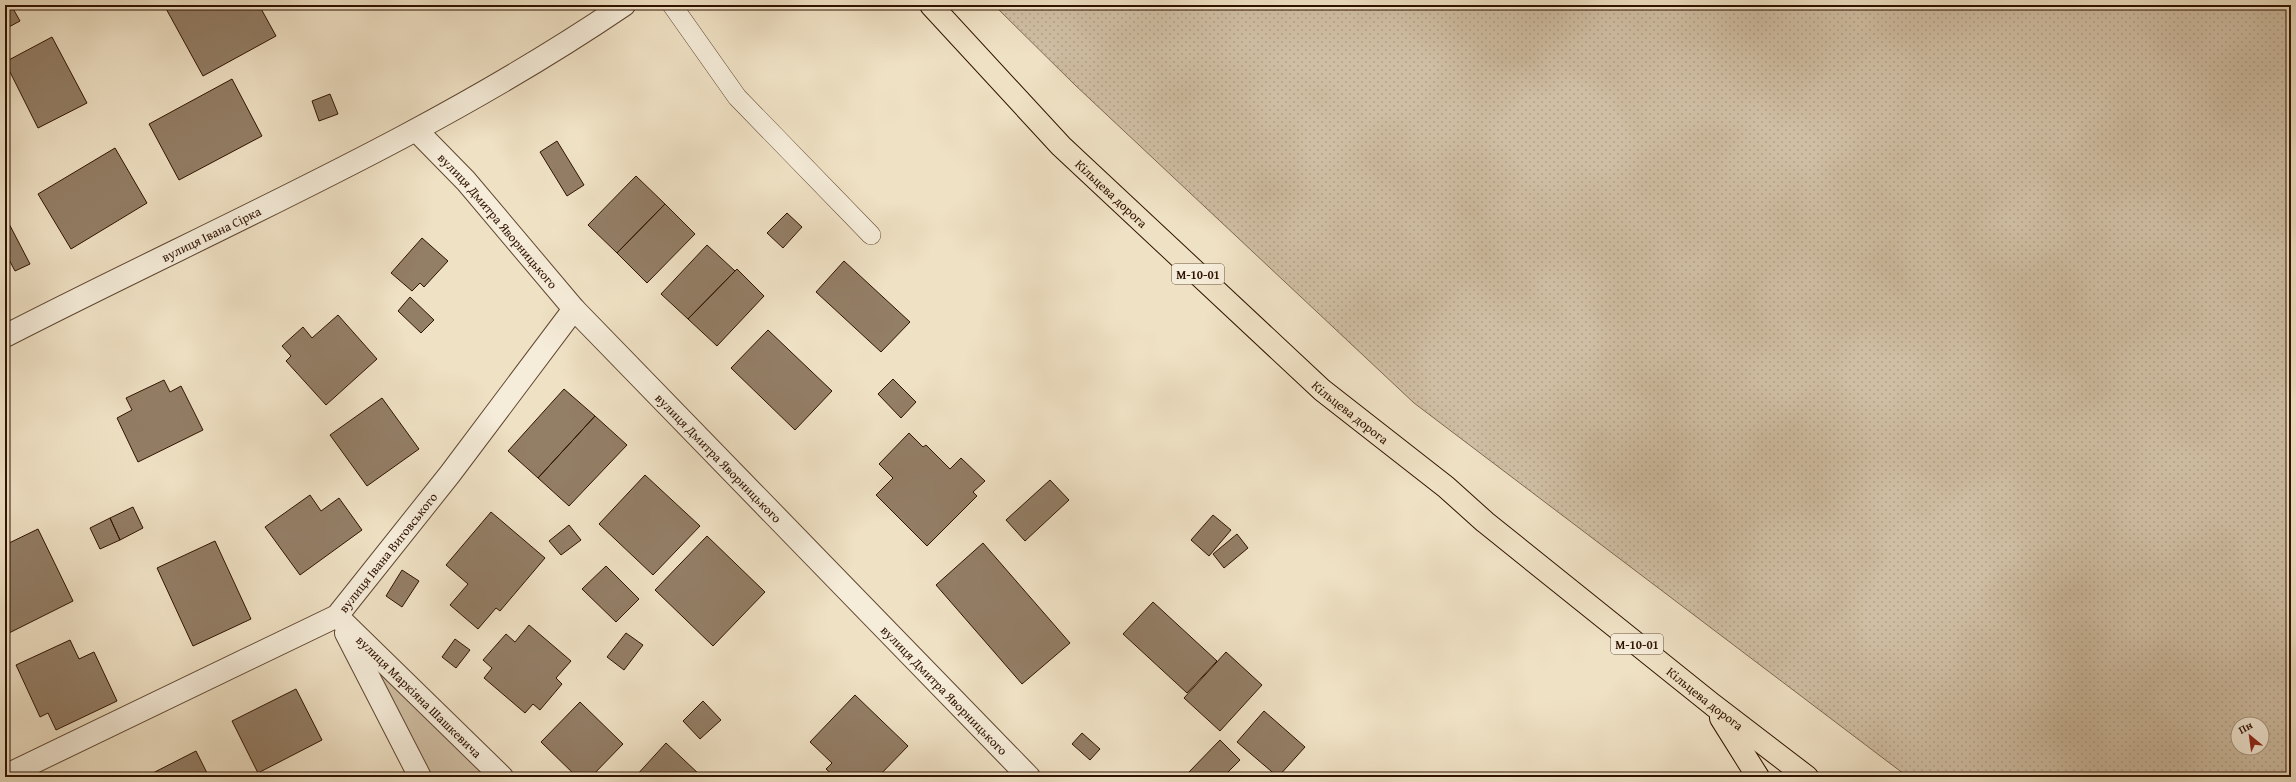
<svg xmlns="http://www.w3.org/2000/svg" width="2296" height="782" viewBox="0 0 2296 782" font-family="'Gentium Book Plus',serif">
  <defs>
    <pattern id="grass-dots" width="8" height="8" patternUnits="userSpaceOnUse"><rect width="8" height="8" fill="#cfbea3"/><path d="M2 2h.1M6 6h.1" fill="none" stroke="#b2a28b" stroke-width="1.8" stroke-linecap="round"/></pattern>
  </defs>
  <rect width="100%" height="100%" fill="#efe1c4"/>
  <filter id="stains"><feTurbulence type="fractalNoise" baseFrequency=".005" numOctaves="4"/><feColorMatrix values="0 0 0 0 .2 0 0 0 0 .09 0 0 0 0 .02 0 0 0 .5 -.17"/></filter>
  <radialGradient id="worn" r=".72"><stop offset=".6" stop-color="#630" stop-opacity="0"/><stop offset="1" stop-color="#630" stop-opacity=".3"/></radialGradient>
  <!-- grass -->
  <path fill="url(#grass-dots)" stroke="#806852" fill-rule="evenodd" d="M994 5H2291V777H1908L1414 403 1075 85ZM2238 724H2262V748H2238Z"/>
  <!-- park -->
  <path fill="#cfbea3" stroke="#806852" d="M337 616 502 777H420Z"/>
  <!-- building -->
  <path fill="#937e66" stroke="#301300" d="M5 5H11L20 21 5 29Z
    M164 5H259L276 36 203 76Z
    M52 37 87 103 38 128 5 62Z
    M232 79 262 136 179 180 149 124Z
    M330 94 338 114 319 121 312 101Z
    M557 141 584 185 567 196 540 152Z
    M115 148 147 203 71 249 38 194Z
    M636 176 665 204 617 253 588 225Z
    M665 204 695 234 647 283 617 253Z
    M787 213 802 227 783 248 767 233Z
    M5 216 30 264 15 271 5 252Z
    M422 238 448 261 424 287 420 283 412 291 391 273Z
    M707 245 735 271 688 319 661 294Z
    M844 261 910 322 881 352 816 292Z
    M737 269 764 296 717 346 688 319Z
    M410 297 434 320 421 333 398 311Z
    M338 315 377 359 326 405 286 361 291 356 282 346 303 327 312 338Z
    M768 330 832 391 795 430 731 368Z
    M893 379 916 402 901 418 878 394Z
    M164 380 170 392 181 386 203 430 138 462 117 418 132 410 126 398Z
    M564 389 595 416 538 478 508 451Z
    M382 398 419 449 367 486 330 435Z
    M595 416 627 445 569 506 538 478Z
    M909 433 923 447 926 445 950 469 961 458 985 481 973 492 977 496 927 546 876 495 893 478 879 464Z
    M645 475 700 526 653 575 599 524Z
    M1050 480 1069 500 1025 541 1006 520Z
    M310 495 321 511 339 498 362 530 300 575 265 527Z
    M133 507 143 528 120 540 110 518Z
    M491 512 545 558 500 611 496 608 478 629 450 605 468 584 446 565Z
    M1213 515 1231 530 1209 556 1191 540Z
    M110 518 120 540 100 549 90 528Z
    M569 525 581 540 561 555 549 541Z
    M38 529 73 601 5 635V545Z
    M1237 534 1248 548 1224 568 1213 554Z
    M707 536 765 592 713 646 655 590Z
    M215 541 251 619 193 646 157 568Z
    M983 543 1070 643 1022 684 936 585Z
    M606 566 639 599 616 622 582 589Z
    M402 570 419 581 402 607 386 596Z
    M1153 602 1217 661 1187 693 1123 634Z
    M529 625 571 661 556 678 562 684 540 710 533 704 525 713 484 678 492 668 483 660 506 634 515 642Z
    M626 633 643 645 624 670 607 657Z
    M455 639 470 650 456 668 442 657Z
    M70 640 79 659 94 652 117 701 56 730 48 713 40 717 16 665Z
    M1226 652 1262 685 1220 731 1184 698Z
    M296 689 322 740 258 773 232 721Z
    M855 695 908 746 878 777H835L826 769 832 763 810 742Z
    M703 701 721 720 700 739 683 721Z
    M580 702 623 744 591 777H577L541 742Z
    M1264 711 1305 747 1278 777 1237 742Z
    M1082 733 1100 749 1090 760 1072 744Z
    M1220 740 1240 760 1223 777H1195L1189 772Z
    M666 743 700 775 698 777H635Z
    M196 751 209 777H148L147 776Z
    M918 772 923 777H912Z"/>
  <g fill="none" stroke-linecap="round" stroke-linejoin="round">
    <!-- lane casing -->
    <g stroke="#604631" stroke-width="20">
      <path id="lane" d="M672 5 737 97 871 235"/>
    </g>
    <!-- street casing -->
    <g stroke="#604631" stroke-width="24">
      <g id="street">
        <path id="s1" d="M417 131 466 181 574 309 1029 777"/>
        <path id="s2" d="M5 336C213 229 430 137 624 5"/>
        <path id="s3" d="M337 616 502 777"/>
        <path d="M346 633 420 777"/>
        <path id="s4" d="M5 776 337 616 450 474 574 309"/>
      </g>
    </g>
    <!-- highway casing -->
    <g stroke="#301300" stroke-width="24">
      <g id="highway">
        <path id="s5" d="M931 5 1061 146 1322 390 1446 487 1485 522 1713 705 1807 777"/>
        <path d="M1721 718 1758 777"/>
      </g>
    </g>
    <!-- lane -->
    <use href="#lane" stroke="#f5ecd9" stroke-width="19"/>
    <!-- street -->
    <use href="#street" stroke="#f5ecd9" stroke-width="22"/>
    <!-- highway -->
    <use href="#highway" stroke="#efe1c4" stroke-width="22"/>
  </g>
  <g text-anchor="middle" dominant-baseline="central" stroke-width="3" stroke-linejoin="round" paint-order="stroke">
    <!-- shield labels -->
    <g fill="#f5ecd9" stroke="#6b5441" stroke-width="1">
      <rect x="1172" y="264" width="52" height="20" rx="3"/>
      <rect x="1611" y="634" width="52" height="20" rx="3"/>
    </g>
    <g font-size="12" font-weight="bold" fill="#301300">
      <text x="1198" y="274">М-10-01</text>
      <text x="1637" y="644">М-10-01</text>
    </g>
    <!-- street labels -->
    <g font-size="13" fill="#301300" stroke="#f5ecd9">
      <text stroke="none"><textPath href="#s5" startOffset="261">Кільцева дорога</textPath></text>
      <text stroke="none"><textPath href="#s1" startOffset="121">вулиця Дмитра Яворницького</textPath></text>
      <text stroke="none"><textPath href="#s2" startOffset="230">вулиця Івана Сірка</textPath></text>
      <text stroke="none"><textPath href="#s5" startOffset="585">Кільцева дорога</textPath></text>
      <text stroke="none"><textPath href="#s1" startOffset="445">вулиця Дмитра Яворницького</textPath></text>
      <text stroke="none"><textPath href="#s4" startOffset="450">вулиця Івана Виговського</textPath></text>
      <text stroke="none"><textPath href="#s1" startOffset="769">вулиця Дмитра Яворницького</textPath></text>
      <text stroke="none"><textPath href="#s3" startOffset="115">вулиця Маркіяна Шашкевича</textPath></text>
      <text stroke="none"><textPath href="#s5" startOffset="1041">Кільцева дорога</textPath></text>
    </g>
  </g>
  <!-- margin -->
  <rect width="2296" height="782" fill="none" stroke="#efe1c4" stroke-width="20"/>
  <rect x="6" y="6" width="2284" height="770" fill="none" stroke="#301300" stroke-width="2"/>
  <rect x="10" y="10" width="2276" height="762" fill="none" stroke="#301300"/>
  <!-- north arrow -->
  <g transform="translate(2250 736) rotate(331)"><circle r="19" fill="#f5ecd9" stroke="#a69582"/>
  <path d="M0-3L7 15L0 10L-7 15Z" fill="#8f2418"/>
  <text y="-6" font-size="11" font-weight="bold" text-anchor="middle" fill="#301300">Пн</text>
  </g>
  <rect width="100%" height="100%" filter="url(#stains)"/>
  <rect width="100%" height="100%" fill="url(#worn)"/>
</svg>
